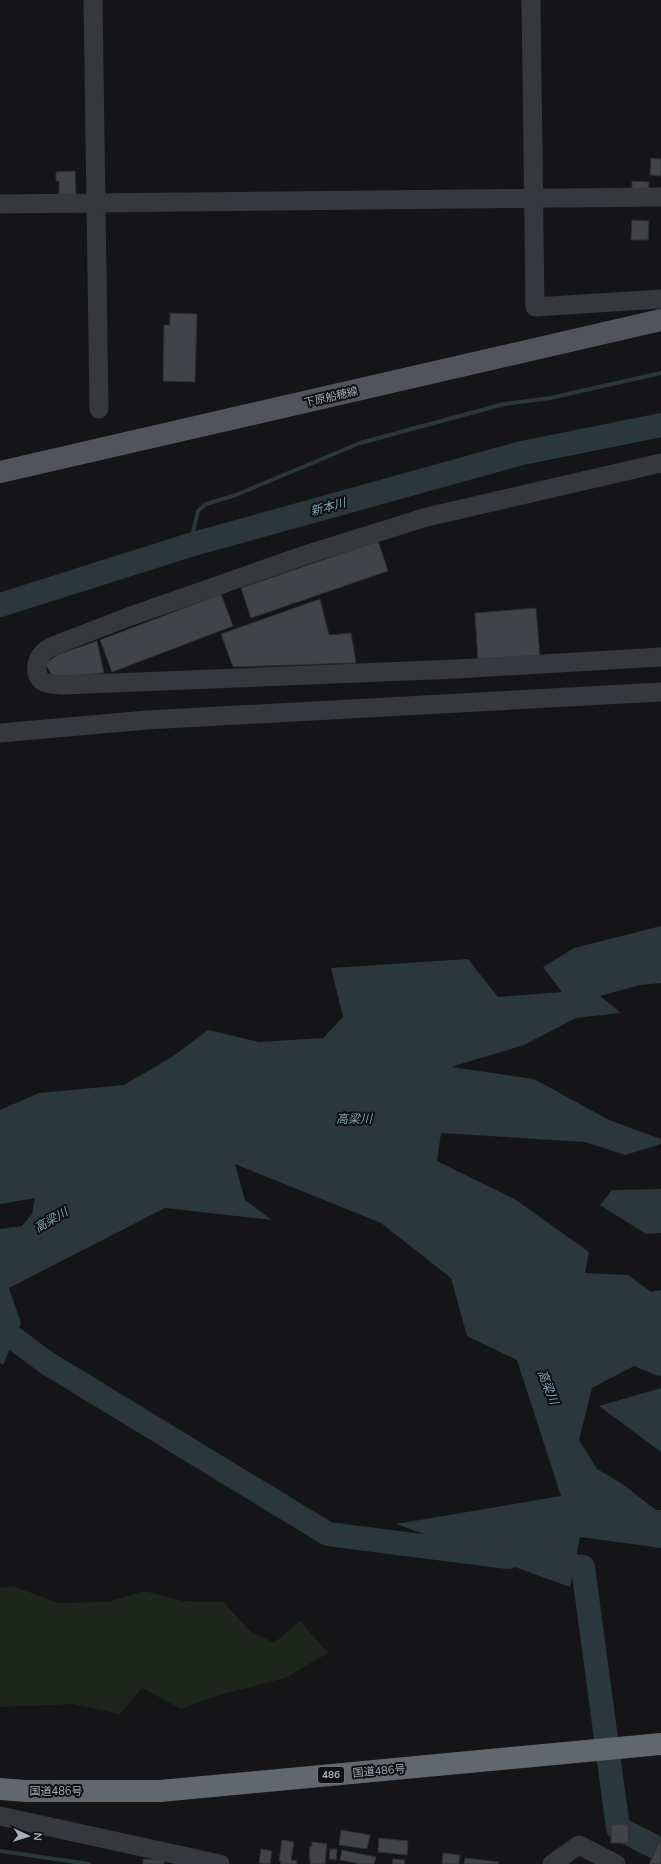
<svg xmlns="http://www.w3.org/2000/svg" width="661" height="1864" viewBox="0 0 661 1864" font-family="'Nunito Sans','Noto Sans JP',sans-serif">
  <rect width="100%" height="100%" fill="#151517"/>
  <!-- green -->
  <path fill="#1d251c" d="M13 1586 58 1603 108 1602 144 1591 183 1601 223 1602 250 1631 274 1643 300 1621 328 1653 285 1678 219 1695 181 1709 142 1688 120 1714 73 1704 0 1707V1588Z"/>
  <!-- water -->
  <path fill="#2a373b" d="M661 926V983L640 985 600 996 621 1013 576 1018 524 1045 451 1067 534 1079 609 1120 661 1139V1144L625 1155 585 1142 441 1133 437 1161 516 1200 589 1252 585 1273 628 1275 651 1292 661 1290V1376L656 1375 634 1366 592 1388 579 1440 597 1469 621 1483 656 1510H661V1548L580 1537 570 1587 396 1524 561 1496 517 1360 467 1336 451 1278 381 1223 235 1164 245 1200 272 1220 165 1208 9 1288 21 1323 3 1365 0 1363V1229L22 1226 32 1214 35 1198 0 1204V1110L39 1093 124 1085 172 1057 208 1030 259 1042 323 1038 343 1017 331 968 468 959 498 997 562 992 543 967 574 948Z
    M661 1189V1233L646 1234 600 1205 612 1190Z
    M661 1388V1452L599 1406Z"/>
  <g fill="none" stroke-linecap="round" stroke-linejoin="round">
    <!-- stream -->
    <path stroke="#2a373b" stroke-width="4" d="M190 545 198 511 206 504 236 495 360 443 504 404 550 398 661 373
      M0 1851 89 1864"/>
    <!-- river -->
    <path stroke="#2a373b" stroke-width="24" d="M0 605 190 545 522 453 661 425
      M0 1328 47 1363 328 1534 508 1557
      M543 1562 583 1567 618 1828 661 1850"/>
  </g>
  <!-- building -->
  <path fill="#404347" stroke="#2e2f33" d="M651 158 661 159V176L650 175Z
    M75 171 76 198H59V181H56V172Z
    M632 181 649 182 648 190 632 189Z
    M632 220 649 221 648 240H631Z
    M170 313 197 314 195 382 163 381 164 325H170Z
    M378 541 388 571 251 618 241 588Z
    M221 594 233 626 112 672 100 640Z
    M320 599 329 635 351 633 356 663 233 667 221 634Z
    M536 608 540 657 478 661 475 613Z
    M97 641 104 673 53 677 45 664 59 654Z
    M611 1824H628L629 1843H611Z
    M341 1830 370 1835 367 1849 339 1845Z
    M379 1838 408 1841 407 1855 378 1852Z
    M661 1839V1864H649Z
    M282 1840 294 1842 291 1860 297 1861 296 1864H280L281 1861H279Z
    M312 1842 327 1844 325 1864H310V1859H309L310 1846H312Z
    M261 1849 272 1851 270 1864 259 1863Z
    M330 1849H337L336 1860 329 1859Z
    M342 1850 376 1857 374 1864H360L340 1860Z
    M443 1853 460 1855 459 1864H442Z
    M465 1858 499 1862 498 1864H464Z
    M143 1859 164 1860V1864H143Z
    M393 1859 405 1860 404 1864H392Z"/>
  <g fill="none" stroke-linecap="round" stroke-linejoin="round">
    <!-- minor -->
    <path stroke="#35383c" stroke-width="19" d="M93 0 99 409
      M531 0 535 307 661 299
      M0 204 661 197
      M661 463 427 517 308 554 128 617 53 646C50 648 45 650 43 653 36 659 34 673 41 680 46 685 56 684 63 685L456 669 661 657
      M0 733 147 720 661 692
      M0 1816 220 1864
      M552 1864 579 1845 616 1864"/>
    <!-- major -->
    <path stroke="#51555b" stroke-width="22" d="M0 472 661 320"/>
    <!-- highway -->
    <path stroke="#61676d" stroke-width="22" d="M0 1789 26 1791H160L661 1744"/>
  </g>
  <g text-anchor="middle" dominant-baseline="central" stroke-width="4" stroke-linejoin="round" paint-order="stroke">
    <!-- shield labels -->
    <rect fill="#101012" stroke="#797f86" stroke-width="1" x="318" y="1767" width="26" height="16" rx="3"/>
    <g font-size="10" font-weight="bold" fill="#a6afb8">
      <text x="331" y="1775">486</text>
    </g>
    <!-- street labels -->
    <g font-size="11" fill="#a6afb8" stroke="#101012">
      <text transform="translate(331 397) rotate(-13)">下原船穂線</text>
      <text transform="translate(379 1771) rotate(-5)">国道486号</text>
      <text x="56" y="1791">国道486号</text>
    </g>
    <!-- water labels -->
    <g font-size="12" font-style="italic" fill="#7aa5b5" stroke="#101012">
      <text transform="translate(328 507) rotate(-15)">新本川</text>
      <text x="354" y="1119">高梁川</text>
      <text transform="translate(51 1220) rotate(-30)">高梁川</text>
      <text transform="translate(548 1387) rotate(69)">高梁川</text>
    </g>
  </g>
  <!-- north arrow -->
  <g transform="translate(28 1836) rotate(94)" stroke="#101012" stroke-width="3" paint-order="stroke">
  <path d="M0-3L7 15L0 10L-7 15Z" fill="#a6afb8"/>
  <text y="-6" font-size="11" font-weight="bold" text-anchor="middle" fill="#a6afb8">N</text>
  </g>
</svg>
